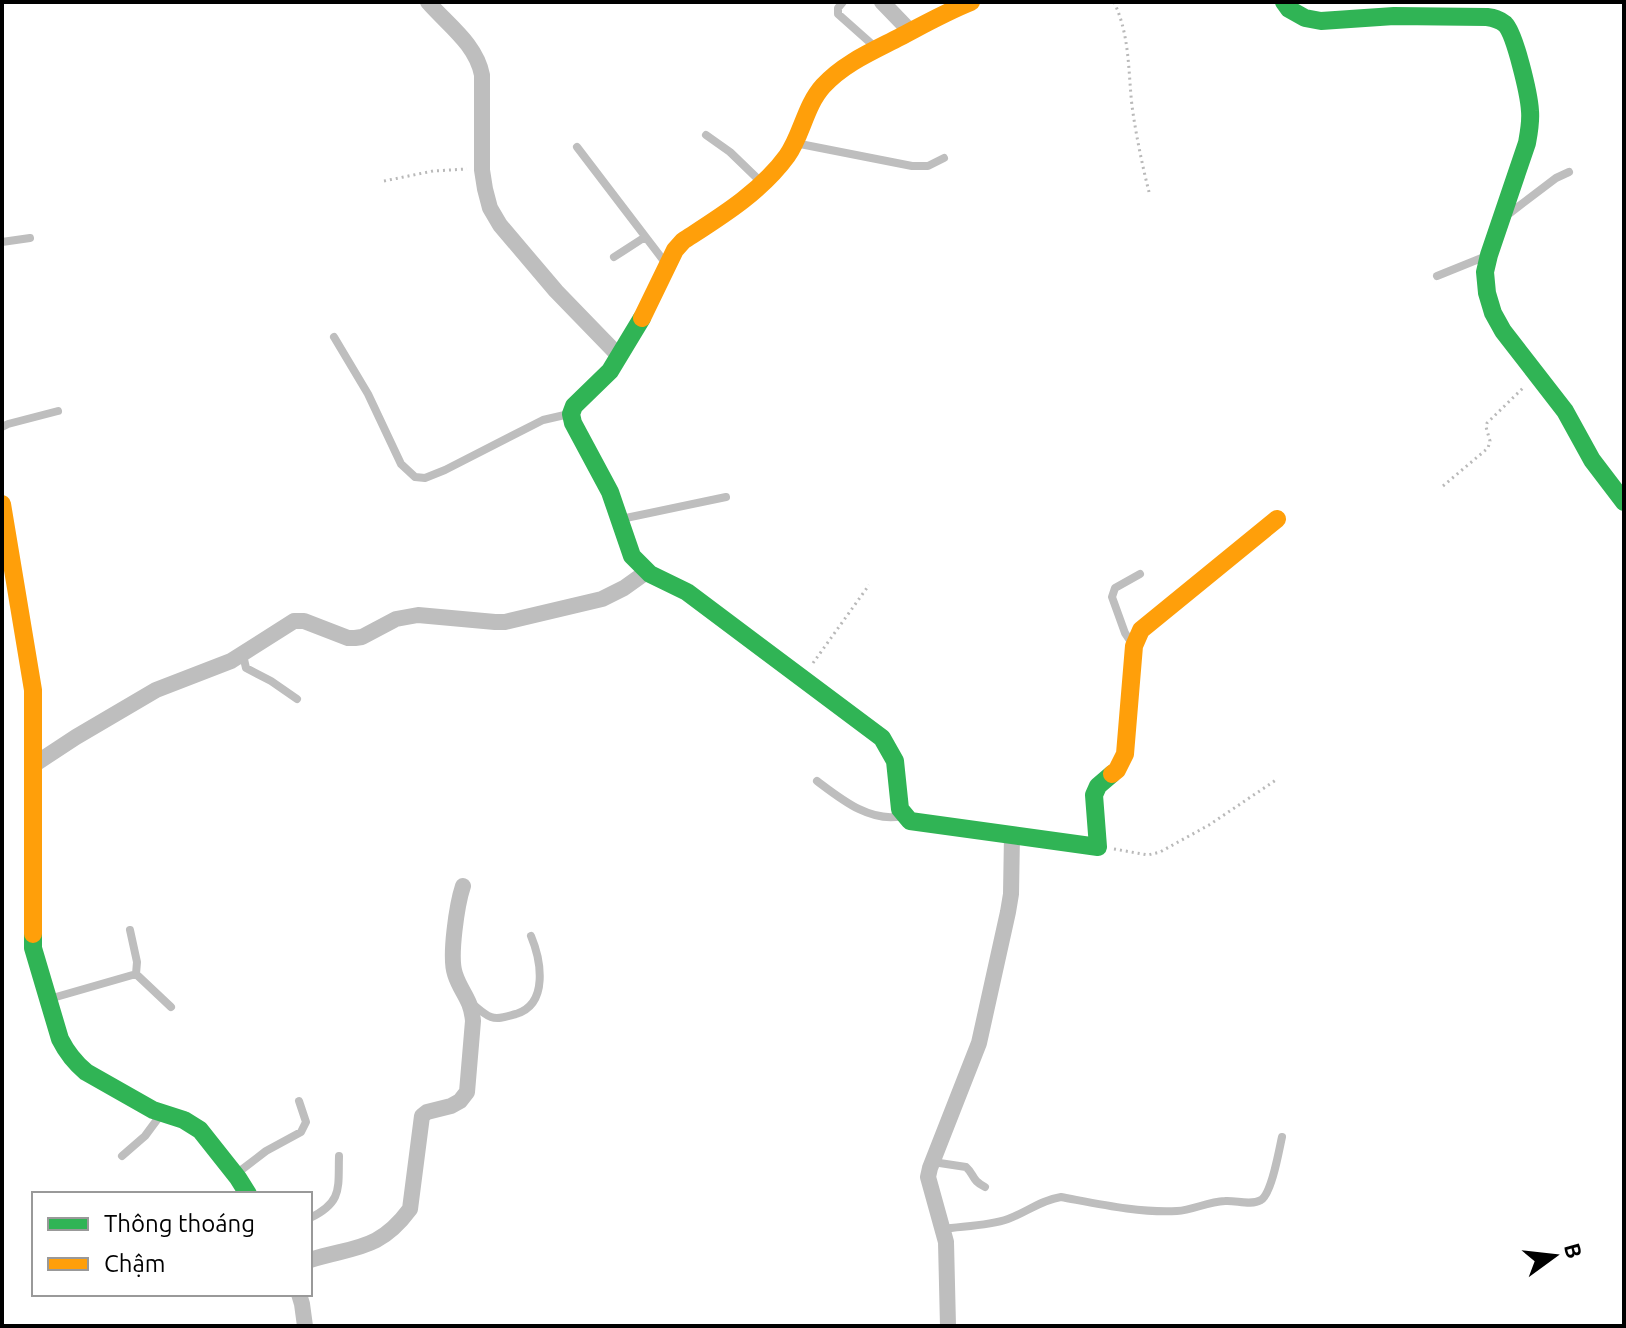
<svg xmlns="http://www.w3.org/2000/svg" width="1626" height="1328" viewBox="0 0 1626 1328" font-family="Ubuntu,sans-serif">
  <rect width="100%" height="100%" fill="#fff"/>
  <g fill="none" stroke-linecap="round" stroke-linejoin="round">
    <!-- path -->
    <path stroke="#b9b9b9" stroke-width="3" stroke-dasharray="2 4" stroke-linecap="butt" d="M1114 2C1130 36 1128 70 1132 106 1136 135 1142 164 1149 192
      M384 181 433 171 467 169
      M1443 486 1488 448 1490 441 1486 427 1487 423 1523 388
      M813 663 869 585
      M1114 849 1148 855 1160 852 1209 825 1276 780"/>
    <!-- lane -->
    <path stroke="#bebebe" stroke-width="8" d="M843 2 838 8V14L874 46
      M706 135 730 152 760 181
      M795 143 912 166H928L944 158
      M577 147 667 265
      M1510 213 1556 178 1569 172
      M2 242 30 238
      M614 257 645 237
      M1437 276 1484 257
      M334 337 368 394 401 464 415 477 425 478 445 470 543 420 569 414
      M2 427 8 424 58 411
      M621 519 726 497
      M1131 642 1125 633 1112 597 1115 588 1140 574
      M243 655 246 668 271 681 297 699
      M817 781C841 799 870 823 902 816
      M136 974 171 1007
      M49 999 136 974 137 962 130 930
      M470 1002C477 1007 483 1014 491 1017 499 1020 508 1016 516 1014 549 1004 541 960 531 936
      M122 1156 145 1136 162 1113
      M933 1162 966 1167C975 1175 971 1180 985 1187
      M236 1174 266 1151 301 1132 306 1122 299 1101
      M310 1218C343 1202 338 1188 339 1156
      M943 1229C964 1226 988 1226 1008 1219 1027 1212 1041 1200 1061 1197 1099 1204 1139 1213 1177 1211 1193 1210 1207 1202 1225 1201 1236 1200 1251 1206 1261 1200 1272 1193 1279 1150 1282 1137"/>
    <!-- street -->
    <path stroke="#bebebe" stroke-width="16" d="M428 2C448 25 476 44 482 75V170L485 189 490 208 500 225 556 291 619 356
      M882 2 910 31
      M35 764 76 737 156 690 231 661 294 621H304L348 638H355L362 637 396 619 418 615 495 622H505L602 599 624 588 645 573
      M310 1260C355 1246 379 1251 410 1209L422 1116 427 1112 451 1106 460 1101 467 1092 473 1021C471 998 461 993 455 974 449 957 457 904 463 886
      M299 1294 302 1304 305 1326
      M948 1326 946 1242 928 1177 930 1168 979 1043 1008 912 1011 894 1012 835"/>
    <!-- fast -->
    <path stroke="#30b455" stroke-width="18" d="M1284 2 1289 9 1305 18 1321 21 1394 16 1487 17C1494 18 1499 19 1505 24 1515 34 1529 94 1530 111 1531 122 1529 132 1527 143L1489 255 1485 272 1487 293 1493 313 1503 331 1565 411 1592 460 1624 502
      M642 318 610 371 574 406 571 414 573 423 610 492 632 556 650 574 687 592 882 738 895 761 900 809 910 821 1098 847 1094 795 1098 786 1112 774
      M33 934V948L60 1039C67 1053 74 1062 86 1072L153 1110 184 1120 200 1130 238 1178 248 1194"/>
    <!-- slow -->
    <path stroke="#ff9f0a" stroke-width="18" d="M642 318 675 250 683 241C720 217 760 193 787 156 802 135 805 106 823 86 844 63 873 51 900 37 923 25 946 12 971 2
      M2 504 33 690V934
      M1112 774 1117 770 1125 754 1134 646 1141 630 1277 519"/>
  </g>
  <!-- border -->
  <rect width="1626" height="1328" fill="none" stroke="#000000" stroke-width="8"/>
  <!-- legend -->
  <rect x="32" y="1192" width="280" height="104" fill="#ffffff" stroke="#999999" stroke-width="2"/>
  <rect x="48" y="1218" width="40" height="12" fill="#30b455" stroke="#999999" stroke-width="2"/>
  <text x="104" y="1232" font-size="24" fill="#000000">Thông thoáng</text>
  <rect x="48" y="1258" width="40" height="12" fill="#ff9f0a" stroke="#999999" stroke-width="2"/>
  <text x="104" y="1272" font-size="24" fill="#000000">Chậm</text>
  <!-- north arrow -->
  <g transform="translate(1554 1256) rotate(75)" stroke="#ffffff" stroke-width="6" paint-order="stroke">
  <path d="M0-6L14 30L0 20L-14 30Z" fill="#000000"/>
  <text y="-12" font-size="22" font-weight="bold" text-anchor="middle" fill="#000000">B</text>
  </g>
</svg>
